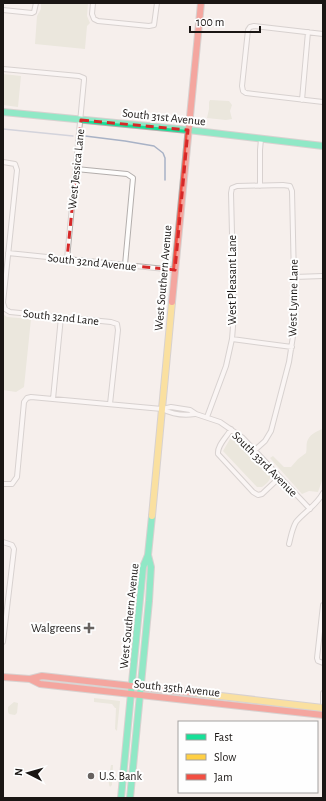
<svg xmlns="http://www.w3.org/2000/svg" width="326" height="801" viewBox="0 0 326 801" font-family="'Alegreya Sans',sans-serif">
  <rect width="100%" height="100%" fill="#f6efec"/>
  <!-- green -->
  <path fill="#dddeca" d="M41 3H88L87 16 90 23 87 26 85 49 35 44 37 16 41 9Z
    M3 74 21 76 18 107 3 105Z
    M210 100 229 101 232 105 230 111 232 119 226 120 207 118 209 109V102Z
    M3 314 7 317 31 319 24 387 16 392 3 390Z
    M323 429V478L318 492 309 491 302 494 270 458 273 456 284 467H291L298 459 306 453C307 449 306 446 307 442 309 435 316 431 323 429Z
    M230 439H237L270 472C272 480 267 483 262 487H257L223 451Z
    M94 698 120 701 117 731 115 729 116 708H115L112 704 94 702Z
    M14 702 18 703 17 713 15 715 9 714 8 712V707Z
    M113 765 112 785 110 787C107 782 110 772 111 765Z"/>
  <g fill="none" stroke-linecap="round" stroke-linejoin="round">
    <!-- stream -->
    <path stroke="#a8b2c6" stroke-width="1.5" d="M3 129 73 136
      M85 136 125 141 154 146 163 153 165 158V180"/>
    <!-- street casing -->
    <g stroke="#b3aeac" stroke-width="6">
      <path id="street" d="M93 3 92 14 94 19 98 21 149 26 154 25 157 3
        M3 10 32 13 34 12 36 3
        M323 34 254 26 250 27 248 30 242 86 243 91 246 93 323 102
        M3 69 79 76 84 78V80L67 259
        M302 100 308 32
        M3 162 15 164 17 170 3 303 5 309 10 312 111 322 117 324 118 330 110 404
        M76 169 127 174 133 178 125 265
        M260 186V150L261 139
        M8 253 175 270
        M294 277 323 276
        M232 339 292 347
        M53 399 61 317
        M162 409C172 414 183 416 195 414
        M207 417 226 366 232 339 234 314 231 193 232 188 237 186 283 185 290 186 292 191 295 323 289 362 271 431 265 441 255 450
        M231 429C227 437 217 445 218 454L253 492 258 495 262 494 280 477
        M3 484H12L17 477 24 402 27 398 31 397 162 409 171 407 190 410 196 414 220 422 243 438 310 509
        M3 542 12 545 14 549 3 642
        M289 544C291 536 292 529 296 522 304 512 317 505 323 493
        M323 605 317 658 318 661 323 663
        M323 693V703"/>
    </g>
    <!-- fast casing -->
    <g stroke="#b3aeac" stroke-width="8">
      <path id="fast" d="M3 112 188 130 323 146
        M121 798 143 567 148 555 152 516
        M130 798 149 601 151 567 148 555"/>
    </g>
    <!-- slow casing -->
    <g stroke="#b3aeac" stroke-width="8">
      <path id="slow" d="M152 516 172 302
        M195 693 323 708"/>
    </g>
    <!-- jam casing -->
    <g stroke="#b3aeac" stroke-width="8">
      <path id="jam" d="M172 302 201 3
        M3 677 30 679 40 684 323 715
        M30 679 42 676 195 693"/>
    </g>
    <!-- street -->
    <use href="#street" stroke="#fefdfc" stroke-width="4"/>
    <!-- fast -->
    <use href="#fast" stroke="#16e098" stroke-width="6"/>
    <!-- slow -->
    <use href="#slow" stroke="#ffcf43" stroke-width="6"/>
    <!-- jam -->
    <use href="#jam" stroke="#f24e42" stroke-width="6"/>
  </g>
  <!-- marked area -->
  <path d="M0 0H326V801H0ZM81 120 188 130 175 270 67 259Z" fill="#f6efec" fill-opacity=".55" fill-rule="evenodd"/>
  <path fill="none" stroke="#d62828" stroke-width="3" stroke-dasharray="8 5" stroke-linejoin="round" d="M81 120 188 130 175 270 67 259Z"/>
  <!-- markers -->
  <g fill="#676260" stroke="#fefefe" stroke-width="1.5">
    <path d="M87 622h4v4h4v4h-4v4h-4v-4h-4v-4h4z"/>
    <circle cx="91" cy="776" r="4"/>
  </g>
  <g text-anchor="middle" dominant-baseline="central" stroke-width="4" stroke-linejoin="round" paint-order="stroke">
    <!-- street labels -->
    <g font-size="12" fill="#1a1614" stroke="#fefefe">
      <text transform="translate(164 117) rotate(6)">South 31st Avenue</text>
      <text transform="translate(76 169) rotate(-84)">West Jessica Lane</text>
      <text transform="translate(92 262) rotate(6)">South 32nd Avenue</text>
      <text transform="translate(163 278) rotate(-85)">West Southern Avenue</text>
      <text transform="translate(232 280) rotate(-90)">West Pleasant Lane</text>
      <text transform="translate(293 298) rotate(-89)">West Lynne Lane</text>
      <text transform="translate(61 317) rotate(6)">South 32nd Lane</text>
      <text transform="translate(265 464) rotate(45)">South 33rd Avenue</text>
      <text transform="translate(129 616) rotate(-84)">West Southern Avenue</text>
      <text transform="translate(177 688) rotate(6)">South 35th Avenue</text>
    </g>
    <!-- poi labels -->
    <g font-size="12" fill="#1a1614" stroke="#fefefe" text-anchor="end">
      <text x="81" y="628">Walgreens</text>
      <text x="99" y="776" text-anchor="start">U.S. Bank</text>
    </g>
  </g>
  <!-- border -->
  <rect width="326" height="801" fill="none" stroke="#1a1614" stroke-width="8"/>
  <!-- legend -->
  <rect x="178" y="721" width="140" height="72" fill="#fefefe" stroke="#a3a1a0"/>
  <rect x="186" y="734" width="20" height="6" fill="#16e098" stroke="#a3a1a0"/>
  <text x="214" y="741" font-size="12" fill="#1a1614">Fast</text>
  <rect x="186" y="754" width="20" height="6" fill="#ffcf43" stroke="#a3a1a0"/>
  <text x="214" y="761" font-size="12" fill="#1a1614">Slow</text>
  <rect x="186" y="774" width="20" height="6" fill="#f24e42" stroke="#a3a1a0"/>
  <text x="214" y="781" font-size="12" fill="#1a1614">Jam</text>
  <!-- north arrow -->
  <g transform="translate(28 773) rotate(276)" stroke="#fefefe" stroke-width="3" paint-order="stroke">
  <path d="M0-3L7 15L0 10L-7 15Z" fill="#1a1614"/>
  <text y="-6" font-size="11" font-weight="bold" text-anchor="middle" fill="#1a1614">N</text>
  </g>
  <!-- scale -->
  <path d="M190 26v6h70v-6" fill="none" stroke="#1a1614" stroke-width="2"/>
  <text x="196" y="26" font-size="12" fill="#1a1614" stroke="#fefefe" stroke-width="3" paint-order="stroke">100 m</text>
</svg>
